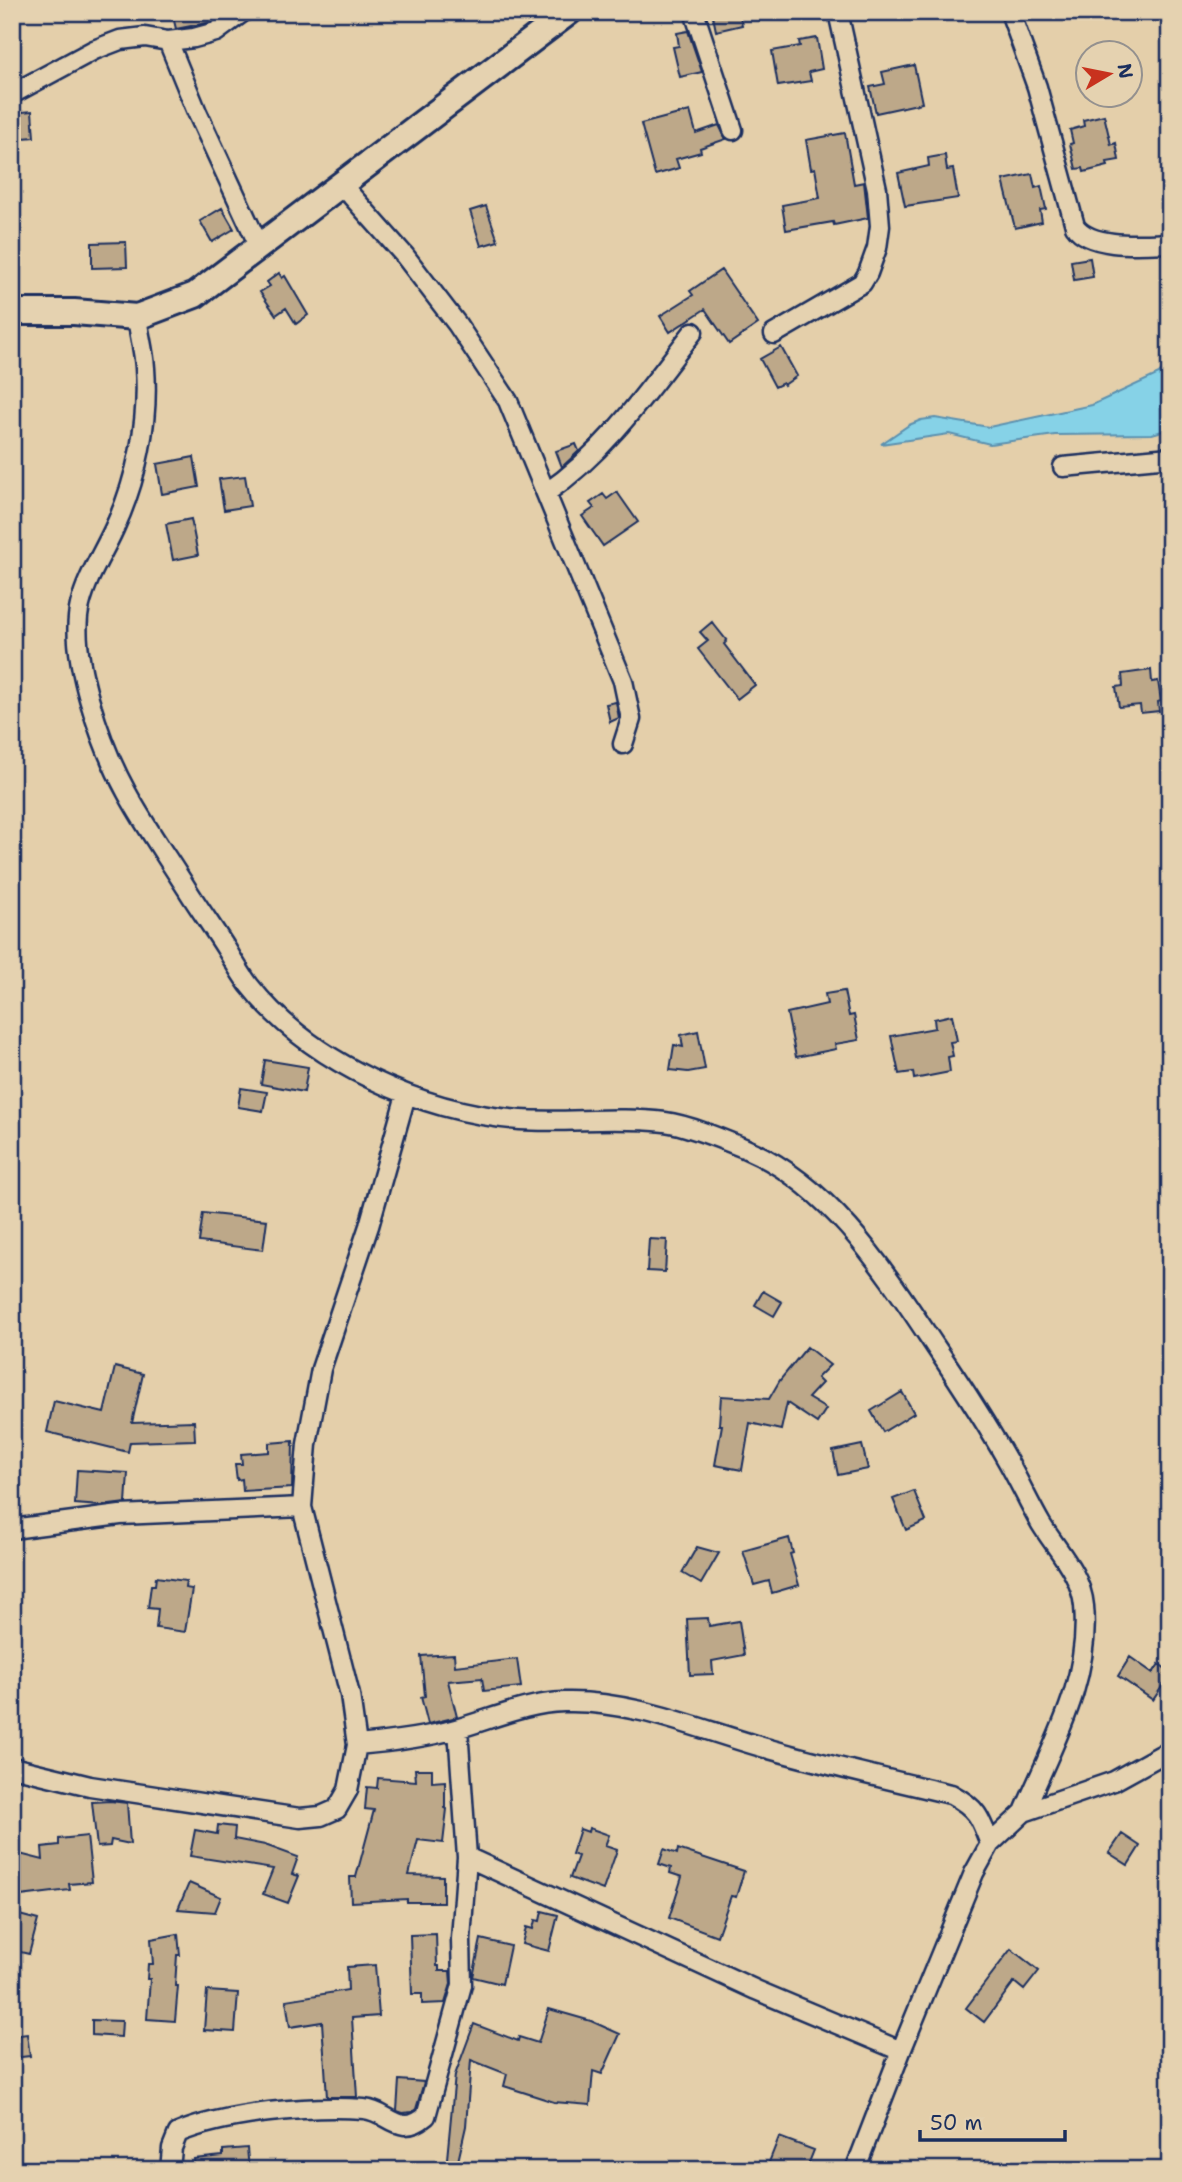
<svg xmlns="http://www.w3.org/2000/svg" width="1182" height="2182" viewBox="0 0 1182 2182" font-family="'Shantell Sans',sans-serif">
  <rect width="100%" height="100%" fill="#e4cfaa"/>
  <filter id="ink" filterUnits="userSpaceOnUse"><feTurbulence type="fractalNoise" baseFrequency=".0143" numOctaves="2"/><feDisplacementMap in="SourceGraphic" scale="14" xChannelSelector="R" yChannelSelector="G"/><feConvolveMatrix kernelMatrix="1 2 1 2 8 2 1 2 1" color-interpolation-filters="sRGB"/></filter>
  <g filter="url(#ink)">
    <!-- water -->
    <path fill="#86d2e7" stroke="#5b91b0" stroke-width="2" d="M1170 362V429L1152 434 1055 435 990 444 949 434 881 444 909 425 921 420 935 418 989 427 1092 405 1159 374Z"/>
    <!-- building -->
    <path fill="#bda889" stroke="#1b2f5e" stroke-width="2" d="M172 12H218L219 16 211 22 176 29Z
      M730 12H739L742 25 716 31 713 16Z
      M688 31 702 72 680 77 673 47 679 46 677 33Z
      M817 38 822 69 809 72 811 81 778 86 772 51 800 46 799 41Z
      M914 65 922 103 876 113 870 87 885 84 882 72Z
      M32 111 34 137 12 139V113Z
      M690 111 696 133 719 125 726 139 700 148 701 152 676 159 679 168 655 175 641 124Z
      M1104 115 1111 145 1116 143 1119 160 1107 162 1108 166 1084 172 1083 168 1076 169 1070 144 1073 143 1070 130 1084 126 1083 120Z
      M845 133 854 184 864 182 868 218 834 225 833 222 786 230 782 205 820 198 815 168 811 169 806 140Z
      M945 155 947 170 953 169 958 198 905 206 898 173 929 166 928 158Z
      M1032 174 1035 188 1041 186 1046 209 1040 210 1042 222 1015 228 1003 180Z
      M486 206 498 241 481 246 470 211Z
      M222 208 234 229 212 242 200 221Z
      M126 242 127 267 92 268V243Z
      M1090 258 1093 277 1074 280 1071 261Z
      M721 270 758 324 729 344 705 309 670 332 660 316 693 295 690 291Z
      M279 273 282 278 285 276 308 315 296 324 286 308 276 315 260 292 270 286 267 282Z
      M781 347 797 376 784 385 783 383 775 387 760 359Z
      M576 444 579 451 562 467 556 451Z
      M194 457 199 487 162 494 157 464Z
      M245 476 250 506 224 510 219 479Z
      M617 492 638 522 603 546 582 516 594 508 590 503 603 494 607 499Z
      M191 519 198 555 173 560 166 524Z
      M712 622 727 641 724 644 755 685 737 699 698 649 708 641 700 632Z
      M1151 670 1152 682 1158 681 1161 701 1158 702 1159 711 1141 713 1140 705 1119 707 1116 687 1123 686 1122 674Z
      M616 702 619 718 610 722 606 704Z
      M844 991 849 1016 854 1015 859 1040 835 1044 836 1049 796 1057 787 1013 827 1004 825 994Z
      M952 1015 957 1041 950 1042 953 1056 948 1057 950 1072 914 1079 913 1072 899 1074 891 1036 935 1028 934 1019Z
      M698 1031 705 1069 688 1072 670 1070 674 1045 683 1047 681 1035Z
      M265 1060 308 1067 304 1092 261 1084Z
      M241 1088 267 1092 263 1111 238 1107Z
      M203 1213 267 1220 263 1250 199 1242Z
      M649 1239 667 1240 665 1272 647 1271Z
      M763 1291 782 1302 774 1316 755 1305Z
      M807 1347 830 1365 817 1378 822 1383 808 1398 826 1409 817 1423 787 1403 781 1430 750 1423 742 1470 715 1465 722 1425H719L721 1396 769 1399 780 1380Z
      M115 1367 143 1374 132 1423 194 1421 195 1440 130 1442 128 1452 47 1432 54 1401 104 1413Z
      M902 1392 914 1413 883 1432 871 1411Z
      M293 1441 292 1488 243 1491 242 1479 237 1480 235 1464H242L241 1454 269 1452V1443Z
      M862 1445 868 1469 838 1475 833 1451Z
      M77 1470 128 1473 126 1503 101 1506 75 1504Z
      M914 1491 926 1521 906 1530 893 1499Z
      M789 1538 793 1553 790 1554 799 1585 772 1593 769 1581 754 1585 743 1551Z
      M697 1547 719 1553 701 1584 682 1573Z
      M156 1577 186 1581 185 1588 192 1589 185 1632 156 1628 158 1609 148 1608 151 1585H155Z
      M708 1618 709 1626 739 1621 744 1655 712 1661 713 1674 690 1675 687 1619Z
      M454 1654 455 1666 517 1659 521 1687 484 1691 482 1678 448 1681 457 1717 428 1724 421 1697 425 1696 421 1656Z
      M1130 1657 1153 1673 1159 1664 1170 1672V1675L1153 1700 1118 1676Z
      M415 1769H432V1782L445 1781V1808L447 1809 443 1843 418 1840 409 1875 443 1876V1902H407V1899L351 1902 350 1877H356L374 1810 365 1809 367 1787 377 1788 378 1778 416 1781Z
      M110 1801 127 1803 130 1844 111 1840 110 1846 97 1847 92 1802Z
      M218 1825 235 1827 234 1839 265 1845 298 1857 292 1874 299 1876 288 1903 263 1894 273 1869 190 1856 195 1830 217 1834Z
      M589 1828 609 1835 605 1846 617 1850 603 1890 570 1878 578 1856 572 1854 580 1829 588 1832Z
      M1122 1834 1140 1846 1128 1865 1109 1853Z
      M87 1836 92 1882 69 1884 70 1890 12 1897V1852L43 1860 42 1847 59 1845V1839Z
      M664 1849 677 1854 678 1849 744 1871 736 1897 731 1896 717 1936 669 1918 682 1877 670 1873 671 1868 659 1864Z
      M189 1883 221 1897 215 1912 178 1909Z
      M542 1911 558 1915 549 1951 522 1944 526 1927 533 1929 535 1920 540 1921Z
      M12 1913 38 1920 29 1954 12 1950Z
      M178 1934 180 1955H177L175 1986H178L175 2021 147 2019 150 1979H147L148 1964H153L151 1939Z
      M436 1934 437 1966H439V1971H450L451 1984 445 2003 422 2004V1994H412L410 1935Z
      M481 1939 510 1946 502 1984 473 1977Z
      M1011 1949 1039 1971 1024 1990 1014 1982 984 2022 966 2008Z
      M375 1965 379 2016 352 2018 357 2097H327L322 2022 290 2027 286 2000 348 1990 347 1967Z
      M207 1991 238 1993 235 2032 204 2030Z
      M549 2009 591 2021 620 2034 602 2074 593 2071 590 2105 554 2102 504 2086 507 2074 471 2060 466 2126 456 2170 446 2169 455 2075 474 2024 518 2041 519 2037 538 2043Z
      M92 2020 122 2021 121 2037 92 2035Z
      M27 2034 30 2056 12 2058V2036Z
      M399 2080 424 2082 416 2109 412 2112 403 2113 397 2111Z
      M779 2137 814 2150 806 2170H766Z
      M247 2148 249 2170H195L194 2159 223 2156V2150Z"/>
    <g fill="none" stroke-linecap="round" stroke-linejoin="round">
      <!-- street casing -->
      <g stroke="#1b2f5e" stroke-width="23">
        <path id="street" d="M694 12 733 130
          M1010 12 1037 87 1075 226C1091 249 1143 244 1170 243
          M168 41 197 112 260 248
          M12 94 94 50 120 40 145 37 168 41 194 38 216 32 243 12
          M341 184 405 256 457 324 508 401 623 681 631 719 623 744
          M137 317C139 334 144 351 145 368 149 422 137 480 114 529 102 555 87 577 80 605 68 655 102 748 127 793 145 826 167 857 187 889 200 910 214 929 227 950 234 962 241 974 249 985 310 1063 422 1112 520 1120 568 1123 617 1116 665 1122 688 1125 722 1139 744 1148 830 1184 885 1271 935 1346 960 1383 985 1421 1007 1460 1019 1481 1029 1503 1041 1524 1057 1550 1081 1574 1084 1606 1091 1681 1052 1745 1024 1812
          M774 334 862 283 868 273 877 248 880 226 877 189 838 12
          M1063 467 1170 457
          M546 493C607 451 648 390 693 332
          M12 1529 120 1515 302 1507
          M357 1745C390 1742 424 1738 456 1729 492 1719 527 1703 564 1702 629 1700 694 1727 755 1745 820 1764 886 1779 951 1794 977 1808 980 1817 990 1844
          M12 1767 90 1786 300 1818 321 1816 337 1809 348 1790 357 1745 350 1695 302 1507 307 1444 321 1369 369 1226 406 1095
          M467 1857 756 1990 901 2051
          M170 2170 172 2148 178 2133C225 2113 312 2105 364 2109 389 2111 399 2139 426 2116L462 1985 461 1939 467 1857 458 1729
          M855 2170 901 2051 974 1873 990 1844 1024 1812 1114 1781 1170 1750"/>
      </g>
      <!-- secondary casing -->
      <g stroke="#1b2f5e" stroke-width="30">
        <path id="secondary" d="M12 312H74L137 317 195 295 569 12"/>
      </g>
      <!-- street -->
      <use href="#street" stroke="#e5d2b0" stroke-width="18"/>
      <!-- secondary -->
      <use href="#secondary" stroke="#e5d2b0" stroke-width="24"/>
    </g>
  </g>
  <!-- margin -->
  <rect width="1182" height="2182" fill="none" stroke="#e5d2b0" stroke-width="42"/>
  <rect x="21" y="21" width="1140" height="2140" fill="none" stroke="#1b2f5e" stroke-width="2.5" filter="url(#ink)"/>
  <!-- north arrow -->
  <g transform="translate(1109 74) rotate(80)"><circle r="33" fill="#e5d2b0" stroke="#94918f" stroke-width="2"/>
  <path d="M0-5L12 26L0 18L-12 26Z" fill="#c8321e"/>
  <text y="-10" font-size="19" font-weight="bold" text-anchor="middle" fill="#1b2f5e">N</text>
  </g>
  <!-- scale -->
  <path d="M920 2130v10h145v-10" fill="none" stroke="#1b2f5e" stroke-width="3.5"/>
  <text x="930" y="2130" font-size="21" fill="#1b2f5e" stroke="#e5d2b0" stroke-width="5" paint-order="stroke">50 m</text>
</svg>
